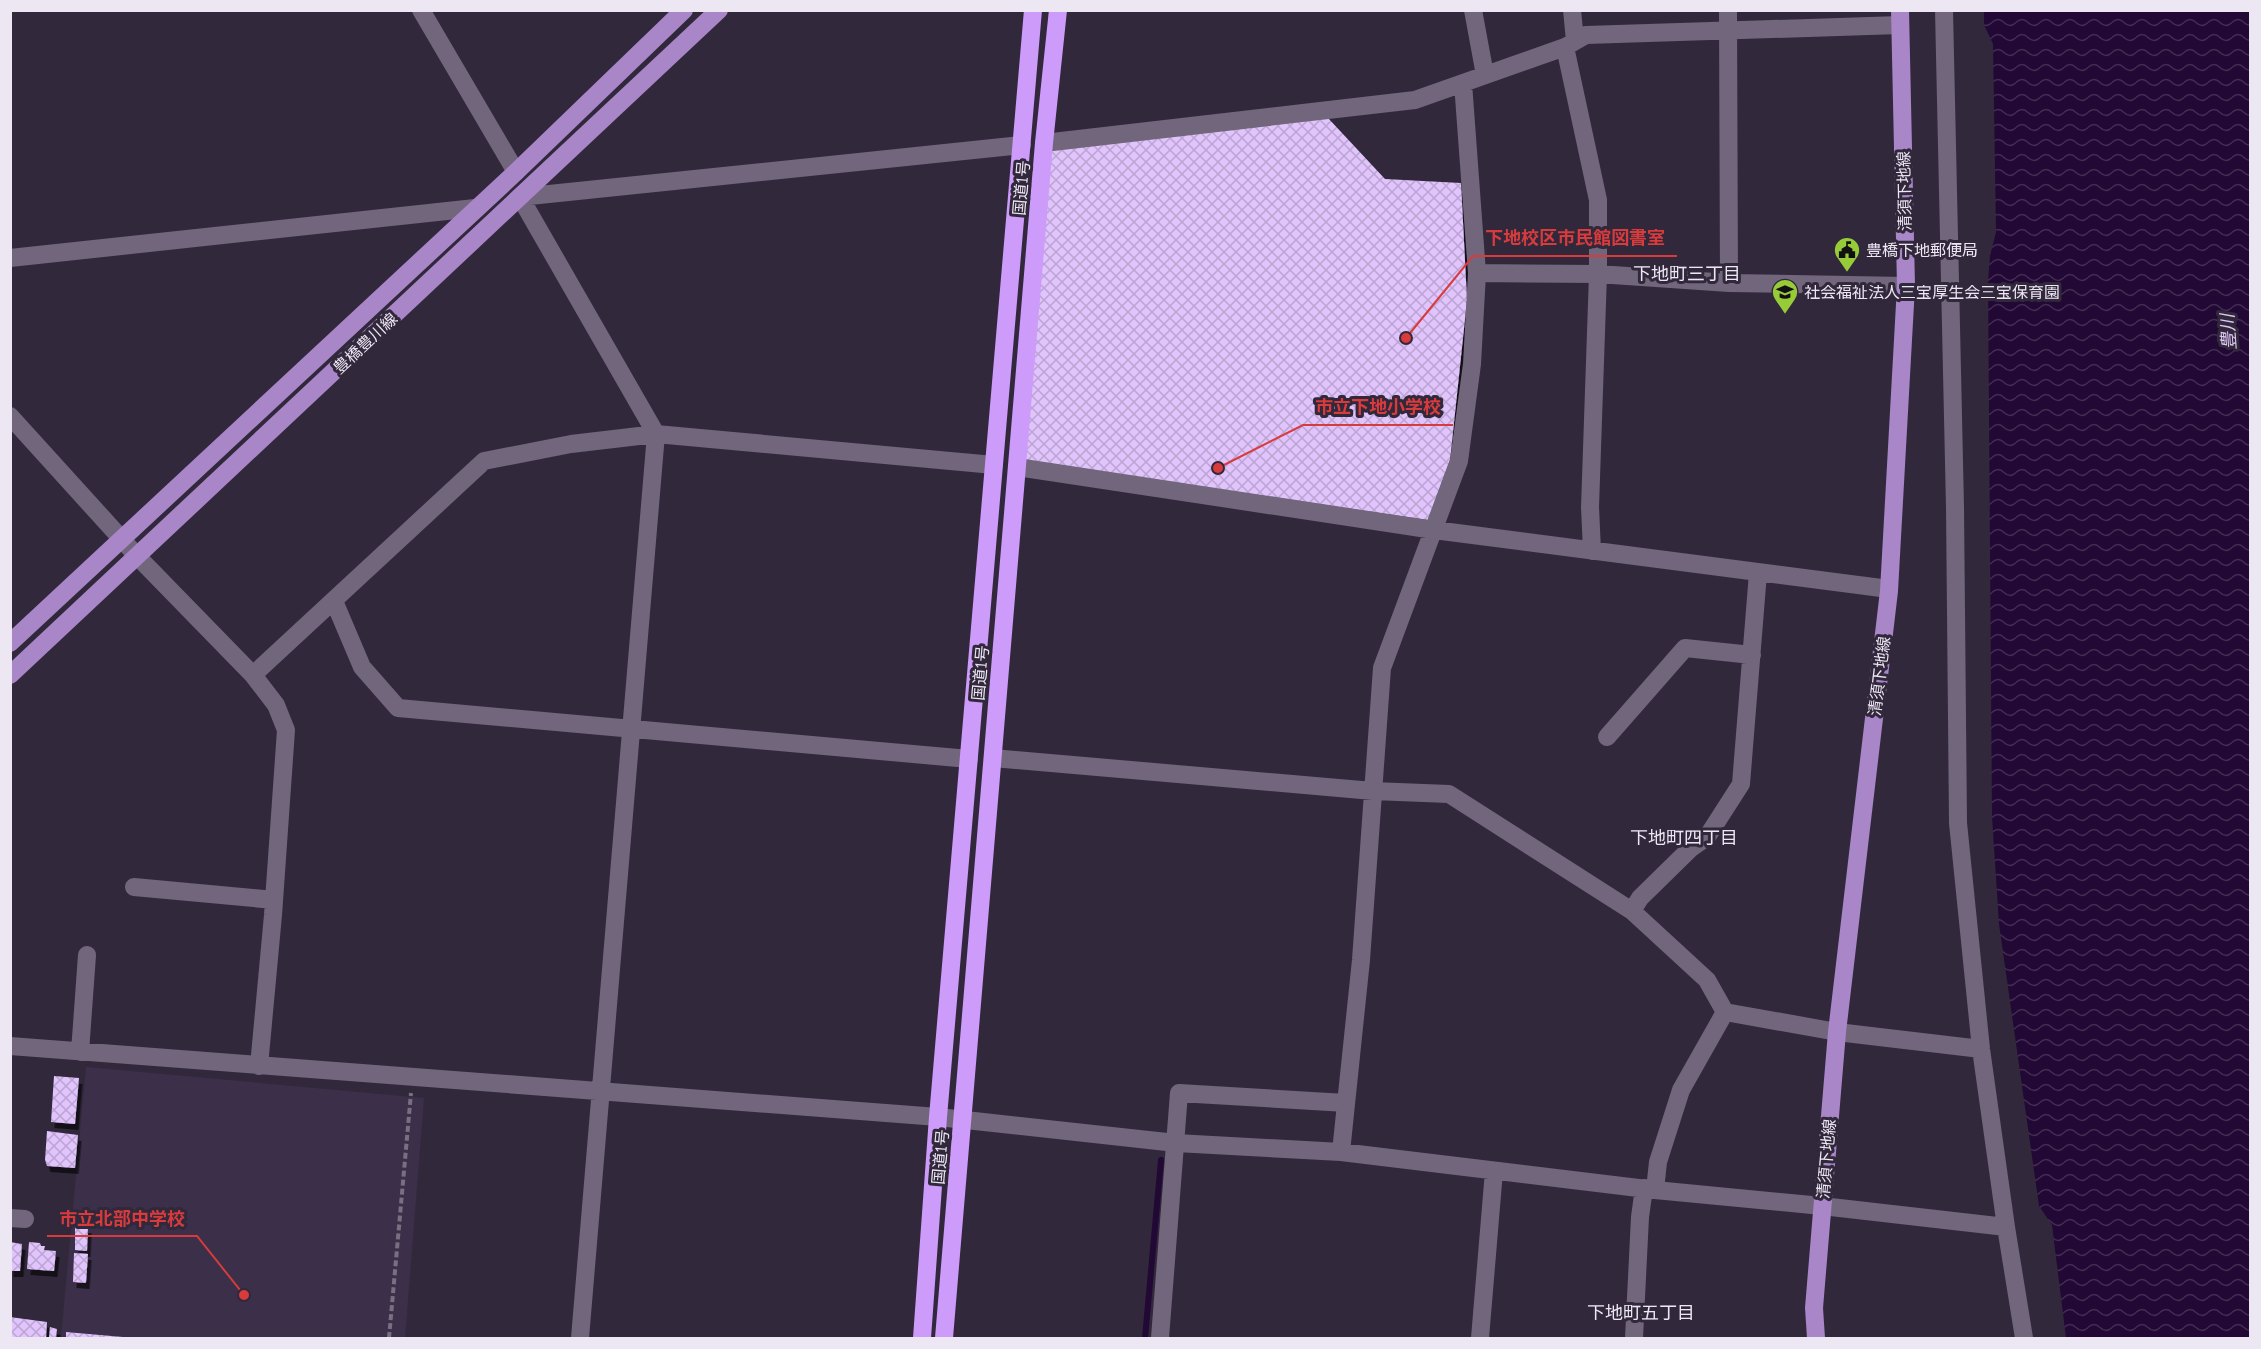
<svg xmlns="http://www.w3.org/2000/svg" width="2261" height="1349" viewBox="0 0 2261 1349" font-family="'PT Sans Narrow','Noto Sans JP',sans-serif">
  <defs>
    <pattern id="water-waves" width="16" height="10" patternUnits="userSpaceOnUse" patternTransform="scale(1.5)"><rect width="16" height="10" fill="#220834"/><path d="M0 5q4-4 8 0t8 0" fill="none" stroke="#422c52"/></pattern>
    <pattern id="building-cross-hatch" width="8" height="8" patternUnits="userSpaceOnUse" patternTransform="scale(1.5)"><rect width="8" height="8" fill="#e1c4fd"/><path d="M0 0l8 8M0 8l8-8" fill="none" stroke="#baa4d0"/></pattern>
    <filter id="shadow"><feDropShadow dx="3.5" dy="6" stdDeviation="0" flood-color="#0009"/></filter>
  </defs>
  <rect width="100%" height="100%" fill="#32283c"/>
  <!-- built -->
  <path fill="#3c2f49" d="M86 1067 424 1098 405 1338H61Z"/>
  <!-- water -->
  <path fill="url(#water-waves)" d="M1984 11H2250V1338H2066L2052 1225 2039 1206 1999 924 1992 817 1988 281 1990 256 1996 232 1993 44 1984 25Z"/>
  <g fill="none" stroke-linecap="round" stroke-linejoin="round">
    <!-- stream -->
    <path stroke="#220834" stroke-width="6" d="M1145 1338 1161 1160"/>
  </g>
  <!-- building -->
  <path fill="url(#building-cross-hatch)" filter="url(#shadow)" d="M1328 118 1385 179 1461 183 1467 300 1450 460 1428 520 1024 461 1051 149Z
    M54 1076 79 1078 75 1124 51 1122Z
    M47 1131 78 1135 75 1168 47 1166 45 1160Z
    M75 1227H88L87 1251 75 1250Z
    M10 1242 22 1244 20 1271H10Z
    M29 1242 40 1243 41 1246H45L44 1250 56 1251 54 1271 27 1269Z
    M74 1253 88 1254 86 1283 73 1282Z
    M10 1317 47 1322 46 1338H10Z
    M50 1327 57 1329 56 1338H49Z
    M66 1332 123 1337V1338H66Z"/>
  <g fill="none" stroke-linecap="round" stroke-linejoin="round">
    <!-- path -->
    <path stroke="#787081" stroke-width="4" stroke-dasharray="6 3" stroke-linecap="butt" d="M389 1338 411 1093"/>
    <!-- minor -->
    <path stroke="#71667c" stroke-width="18" d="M421 10 516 172
      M1473 10 1485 75
      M1572 10 1575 41
      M1728 10 1729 283
      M1944 10 1955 507 1958 823 1981 1049 2006 1227 2024 1338
      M1565 47 1598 200V274L1590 507 1592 551
      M1044 143 1415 100 1565 47 1586 35 1900 25
      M10 258 475 208
      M1477 273 1598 274 1729 283 1906 286
      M10 416 137 556 253 675 276 705 286 730 273 915 259 1066
      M994 465 656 434 520 197 1022 145
      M1017 467 1434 530 1889 589
      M334 601 362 667 398 708 969 759
      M253 675 484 461 571 444 656 434 580 1338
      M1607 737 1685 648 1752 655
      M993 758 1373 791 1449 794 1632 911 1707 980 1725 1012 1837 1032 1981 1049
      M134 887 274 900
      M1632 911 1640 898 1690 849 1707 837 1741 784 1758 573
      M10 1046 938 1117 1176 1143 1341 1152 1655 1190 1822 1206 2006 1227
      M80 1052 87 955
      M1341 1152 1361 960 1382 668 1459 461 1472 364 1477 273 1463 83
      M1655 1190 1658 1162 1681 1090 1725 1012
      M10 1218 25 1219
      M1160 1338 1179 1093 1346 1103
      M1480 1338 1494 1171
      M1634 1338 1640 1217 1644 1188"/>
    <!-- major -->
    <path stroke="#a886c8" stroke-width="18" d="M10 643 516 172 684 10
      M10 675 719 10
      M1816 1338 1814 1308 1837 1032 1889 591 1906 286 1900 10"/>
    <!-- highway -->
    <path stroke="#cd9bfa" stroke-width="18" d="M922 1338 938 1117 1033 10
      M944 1338 1044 143 1058 10"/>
  </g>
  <!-- icons -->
  <defs>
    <g id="civic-pin" transform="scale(1.35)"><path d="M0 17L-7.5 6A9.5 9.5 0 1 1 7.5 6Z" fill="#97cc39" stroke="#32283c"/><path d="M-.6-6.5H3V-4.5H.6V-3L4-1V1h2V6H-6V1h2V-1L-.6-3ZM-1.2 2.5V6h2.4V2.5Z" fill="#111"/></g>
    <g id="school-pin" transform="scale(1.35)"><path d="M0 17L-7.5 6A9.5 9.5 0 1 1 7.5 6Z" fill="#97cc39" stroke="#32283c"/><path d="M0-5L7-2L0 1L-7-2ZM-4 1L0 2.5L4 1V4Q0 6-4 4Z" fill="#111"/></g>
  </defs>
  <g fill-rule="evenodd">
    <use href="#civic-pin" x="1847" y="250"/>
    <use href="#school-pin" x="1785" y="292"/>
  </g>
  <g text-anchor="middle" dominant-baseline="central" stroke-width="6" stroke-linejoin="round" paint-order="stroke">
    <!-- street labels -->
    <g font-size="16" fill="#ede7f4" stroke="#32283c">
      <text transform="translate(1021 188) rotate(-85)">国道1号</text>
      <text transform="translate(1904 191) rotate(-91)">清須下地線</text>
      <text transform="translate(365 343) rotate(-43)">豊橋豊川線</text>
      <text transform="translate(980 673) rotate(-85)">国道1号</text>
      <text transform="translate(1879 676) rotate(-83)">清須下地線</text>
      <text transform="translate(940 1157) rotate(-85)">国道1号</text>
      <text transform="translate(1826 1159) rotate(-85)">清須下地線</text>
    </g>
    <!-- poi labels -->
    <g font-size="16" fill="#ede7f4" stroke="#32283c" text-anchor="start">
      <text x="1866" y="250">豊橋下地郵便局</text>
      <text x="1804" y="292">社会福祉法人三宝厚生会三宝保育園</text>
    </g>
    <!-- neighbourhood labels -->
    <g font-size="18" fill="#ede7f4" stroke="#32283c">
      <text x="1687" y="273">下地町三丁目</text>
      <text x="1684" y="837">下地町四丁目</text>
      <text x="1641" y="1312">下地町五丁目</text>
    </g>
    <!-- water labels -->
    <g font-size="18" font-style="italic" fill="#dfc8f6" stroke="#32283c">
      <text transform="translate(2228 332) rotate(-94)">豊川</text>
    </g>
  </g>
  <!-- callouts -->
  <path fill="none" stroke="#d83b3c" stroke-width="2" d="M1406 338L1473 256H1677M1218 468L1303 425H1453M244 1295L197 1236H47"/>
  <g fill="#d83b3c" stroke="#32283c" stroke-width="2">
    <circle cx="1406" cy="338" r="6"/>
    <circle cx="1218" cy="468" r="6"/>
    <circle cx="244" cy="1295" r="6"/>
  </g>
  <g font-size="18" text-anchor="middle" font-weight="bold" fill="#d83b3c" stroke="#32283c" stroke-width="6" stroke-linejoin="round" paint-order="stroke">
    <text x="1575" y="244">下地校区市民館図書室</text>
    <text x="1378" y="413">市立下地小学校</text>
    <text x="122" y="1225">市立北部中学校</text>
  </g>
  <!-- border -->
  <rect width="2261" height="1349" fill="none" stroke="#ede7f4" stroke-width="24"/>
</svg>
